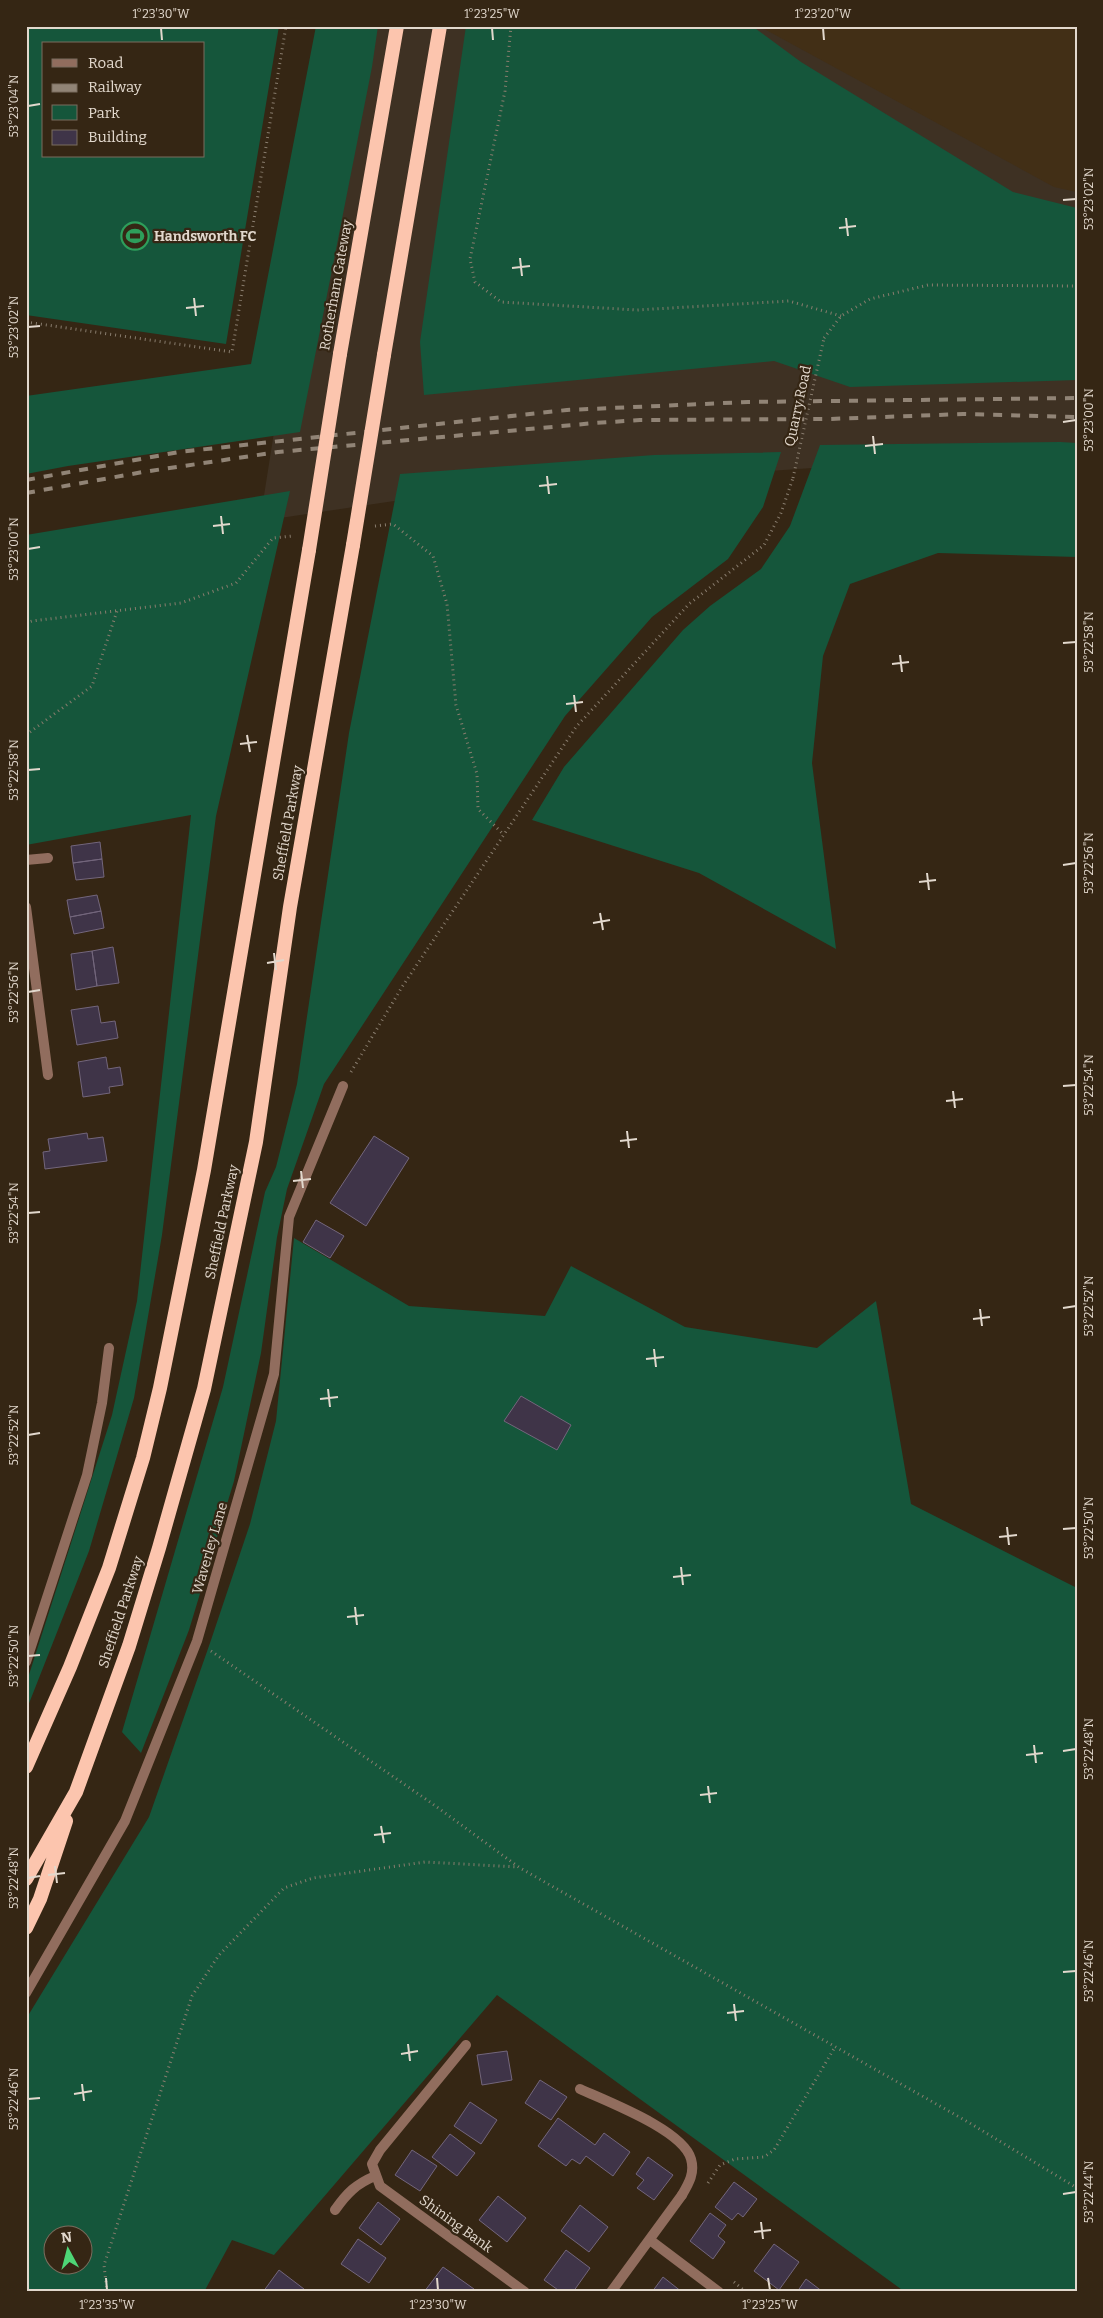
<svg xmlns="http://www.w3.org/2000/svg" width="1103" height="2318" viewBox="0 0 1103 2318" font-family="Bitter,serif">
  <rect width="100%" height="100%" fill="#352614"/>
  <!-- commercial -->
  <path fill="#3e3123" d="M338 26H1077V464L884 463 441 494 260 521Z"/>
  <!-- built -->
  <path fill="#422f16" d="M759 26H1077V192L1054 187Z"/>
  <!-- green -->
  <path fill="#15563b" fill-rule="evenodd" d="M26 26H279L226 344 26 315ZM44 44H204V156H44Z
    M316 26H378L372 67 300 432 68 466 26 474V396L251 364Z
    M466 26H752L801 62 1013 192 1077 208V380L850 387 774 361 424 395 420 342Z
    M1060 442 1077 443V557L938 553 850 584 823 656 812 763 836 949 699 873 532 820 564 767 683 630 710 606 761 569 790 526 820 445Z
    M781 452 763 507 728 559 652 617 565 716 324 1084 287 1189 277 1237 261 1353 234 1481 189 1630 141 1753 122 1732 223 1387 265 1192 276 1167 297 1084 349 733 400 474 654 455Z
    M290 491 216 816 162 1235 134 1398 89 1551 26 1711V1684L112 1415 137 1301 191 815 26 845V535Z
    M294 1238 409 1306 545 1316 571 1266 685 1327 817 1348 876 1301 911 1504 1077 1588V2292H905L497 1995 274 2255 232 2240 204 2292H26V2019L149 1817 210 1643 250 1524 276 1421ZM52 2236H82V2266H52Z"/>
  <!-- building -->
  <path fill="#3f3448" stroke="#73667c" d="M100 842 102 859 73 863 71 846Z
    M102 859 104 877 76 880 73 863Z
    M97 895 101 911 70 917 67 900Z
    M101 911 104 928 74 934 70 917Z
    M113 947 119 983 97 986 92 951Z
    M92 951 97 986 76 990 71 954Z
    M98 1006 101 1023 115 1021 118 1038 77 1045 71 1010Z
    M106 1057 108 1069 120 1067 123 1085 109 1087 110 1093 83 1097 78 1062Z
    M87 1133 88 1139 103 1137 107 1161 45 1169 43 1152 50 1151 48 1139Z
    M374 1136 409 1158 366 1226 330 1203Z
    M316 1220 344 1236 330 1258 303 1242Z
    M521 1396 571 1425 557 1450 504 1421Z
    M507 2051 512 2080 482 2085 477 2055Z
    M540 2080 567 2097 551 2120 525 2103Z
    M470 2102 497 2120 481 2144 454 2126Z
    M558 2118 595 2145 604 2133 630 2152 613 2176 586 2156 580 2164 572 2159 566 2166 538 2146Z
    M450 2134 475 2153 457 2176 432 2157Z
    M412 2150 437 2166 420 2191 395 2175Z
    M648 2157 673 2175 654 2200 637 2188 644 2180 636 2174Z
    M734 2182 757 2199 743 2217 738 2213 732 2220 715 2207Z
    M498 2196 526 2218 507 2242 479 2220Z
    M378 2202 400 2219 381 2245 359 2228Z
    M580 2205 608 2227 589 2252 561 2231Z
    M710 2213 726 2225 718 2236 725 2242 713 2259 690 2241Z
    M358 2239 386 2258 369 2283 341 2264Z
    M774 2244 799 2262 779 2290 754 2271Z
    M566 2250 590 2268 573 2292H561L544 2280Z
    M443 2267 474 2289 472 2292H424Z
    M279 2270 304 2289 301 2292H263Z
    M663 2277 682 2292H652Z
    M806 2279 823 2292H797Z"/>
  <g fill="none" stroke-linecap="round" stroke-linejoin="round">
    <!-- path -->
    <path stroke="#897d6e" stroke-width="3" stroke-dasharray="1 4" stroke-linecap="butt" d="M511 26 505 91 470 259 475 282 501 302 637 310 789 301 841 316
      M26 322 232 352 286 26
      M824 338 841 316 870 299 928 285 1077 286
      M375 526 393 524 433 556 447 604 456 705 477 774 478 809 503 834
      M26 623 32 621 181 603 236 583 273 538 292 536
      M26 735 92 686 117 611
      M351 1072 402 987 576 727 689 604 764 545 781 513 793 478
      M211 1651 430 1802 520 1868 968 2122 1077 2188
      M708 2183 720 2165 735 2159 764 2157 774 2150 835 2047
      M734 2282 746 2292
      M107 2292 104 2265 192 1996 219 1955 284 1888 313 1878 425 1862 518 1867"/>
    <!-- service -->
    <path stroke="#916d5e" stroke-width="10" d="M26 1662 87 1475 102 1403 109 1348
      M580 2089C608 2102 683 2130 691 2159 695 2173 689 2183 682 2195"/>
    <!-- minor -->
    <path stroke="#916d5e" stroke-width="10" d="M26 860 48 858
      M26 907 48 1075
      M26 1993 125 1821 197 1641 274 1374 289 1217 343 1086
      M466 2045 380 2150 372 2164 380 2186 525 2292
      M335 2210C347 2193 356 2184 375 2176
      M650 2240 719 2292
      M611 2292 682 2195"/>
    <!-- trunk -->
    <path stroke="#fcc5ae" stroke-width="14" d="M340 354 397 26
      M384 355 440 26
      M26 1767 70 1667 109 1568 143 1458 160 1388 204 1170 309 550
      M26 1879 76 1792 129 1646 159 1548 204 1389 256 1142 290 907 353 545
      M26 1928 40 1899 66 1821"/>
    <!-- rail -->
    <path stroke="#918476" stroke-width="4" stroke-dasharray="9 9" stroke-linecap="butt" d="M26 480 179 452 567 410 748 402 1077 398
      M26 493 143 472 278 452 595 423 640 420 830 419 963 414 1077 417"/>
    <!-- path-bridge -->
    <path stroke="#897d6e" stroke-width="3" stroke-dasharray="1 4" stroke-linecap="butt" d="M793 478 824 338"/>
    <!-- trunk-bridge -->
    <path stroke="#fcc5ae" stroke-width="14" d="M353 545 384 355
      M309 550 340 354"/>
  </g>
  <!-- ticks -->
  <path fill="none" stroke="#e2d8cd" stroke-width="2" d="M161 28 162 40M492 28 493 40M823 28 824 40M28 106 40 104M1063 200 1076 199M846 218 848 236M839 228 856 226M520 258 522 276M512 268 530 266M194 298 196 316M186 308 204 306M28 327 40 326M1063 422 1076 420M873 436 875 454M865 446 883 444M547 476 549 494M539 486 557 484M221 516 223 534M213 526 230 524M28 549 40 547M1063 643 1076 642M900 655 902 672M892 664 909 662M574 695 576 712M566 704 583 702M247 735 250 752M240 744 257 742M28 770 40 769M1063 865 1076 863M927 873 929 890M919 882 936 880M600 913 603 930M593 923 610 920M274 953 276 970M267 963 284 960M28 992 40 990M1063 1086 1076 1085M953 1091 955 1108M946 1101 963 1099M627 1131 629 1148M620 1141 637 1139M301 1171 303 1188M293 1181 311 1179M28 1213 40 1212M1063 1308 1076 1306M980 1309 982 1326M973 1319 990 1317M654 1349 656 1367M646 1359 664 1357M328 1389 330 1407M320 1399 338 1397M28 1435 40 1433M1007 1527 1009 1545M1063 1529 1076 1528M999 1537 1017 1535M681 1567 683 1585M673 1577 691 1575M355 1607 357 1625M347 1617 364 1615M28 1656 40 1655M1034 1745 1036 1763M1063 1751 1076 1749M1026 1755 1043 1753M708 1786 710 1803M700 1795 717 1793M381 1826 384 1843M374 1835 391 1833M55 1866 57 1883M48 1875 65 1873M28 1878 40 1876M1063 1972 1076 1971M734 2004 736 2021M727 2013 744 2011M408 2044 410 2061M401 2054 418 2051M82 2084 84 2101M74 2094 92 2091M28 2099 40 2098M1063 2194 1076 2192M761 2222 763 2239M754 2232 771 2230M106 2278 107 2290M437 2278 438 2290M768 2278 770 2290"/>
  <!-- icons -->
  <defs>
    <g id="stadium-ring" transform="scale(1.4375)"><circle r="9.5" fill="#352614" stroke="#2e9e5b" stroke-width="1.5"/><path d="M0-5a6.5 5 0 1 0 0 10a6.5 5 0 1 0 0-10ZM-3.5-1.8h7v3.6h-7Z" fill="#2e9e5b"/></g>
  </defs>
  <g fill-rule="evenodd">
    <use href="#stadium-ring" x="135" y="236"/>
  </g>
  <g text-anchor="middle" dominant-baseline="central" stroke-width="4.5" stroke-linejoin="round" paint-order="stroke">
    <!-- poi labels -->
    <g font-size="14" font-weight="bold" fill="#e2d8cd" stroke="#352614" text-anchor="start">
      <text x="154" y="236">Handsworth FC</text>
    </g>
    <!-- street labels -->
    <g font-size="14" fill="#e2d8cd" stroke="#352614">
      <text transform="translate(336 285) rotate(-80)">Rotherham Gateway</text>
      <text transform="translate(798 406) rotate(-78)">Quarry Road</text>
      <text transform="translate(288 823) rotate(-80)">Sheffield Parkway</text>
      <text transform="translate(222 1222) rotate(-78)">Sheffield Parkway</text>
      <text transform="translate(210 1548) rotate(-74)">Waverley Lane</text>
      <text transform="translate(121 1612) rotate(-72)">Sheffield Parkway</text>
      <text transform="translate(456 2224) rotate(36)">Shining Bank</text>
    </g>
  </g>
  <!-- border -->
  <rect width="1103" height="2318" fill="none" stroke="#352614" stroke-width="55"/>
  <!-- legend -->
  <rect x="42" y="42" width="162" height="115" fill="#352614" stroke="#7a6d5e"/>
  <rect x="52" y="59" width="25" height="8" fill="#916d5e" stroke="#7a6d5e"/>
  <text x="88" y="68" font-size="15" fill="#e2d8cd">Road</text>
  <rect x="52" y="84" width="25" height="8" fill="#918476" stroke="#7a6d5e"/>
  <text x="88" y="92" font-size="15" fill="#e2d8cd">Railway</text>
  <rect x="52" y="105" width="25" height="15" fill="#15563b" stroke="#7a6d5e"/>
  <text x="88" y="118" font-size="15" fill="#e2d8cd">Park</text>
  <rect x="52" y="130" width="25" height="15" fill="#3f3448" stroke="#7a6d5e"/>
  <text x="88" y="142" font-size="15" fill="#e2d8cd">Building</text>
  <!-- north arrow -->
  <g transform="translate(68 2250) rotate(353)"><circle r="24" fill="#352614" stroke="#7a6d5e"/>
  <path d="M0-4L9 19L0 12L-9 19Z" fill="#4ed676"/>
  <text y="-8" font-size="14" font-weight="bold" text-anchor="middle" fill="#e2d8cd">N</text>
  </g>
  <rect x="28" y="28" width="1048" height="2262" fill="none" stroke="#e2d8cd" stroke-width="2"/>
  <g font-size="12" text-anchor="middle" fill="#e2d8cd">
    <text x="161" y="18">1°23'30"W</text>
    <text x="492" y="18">1°23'25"W</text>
    <text x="823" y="18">1°23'20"W</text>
    <text transform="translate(14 106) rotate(-90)" y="4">53°23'04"N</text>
    <text transform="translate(1089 199) rotate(-90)" y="4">53°23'02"N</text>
    <text transform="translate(14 327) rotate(-90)" y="4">53°23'02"N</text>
    <text transform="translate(1089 420) rotate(-90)" y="4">53°23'00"N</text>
    <text transform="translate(14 549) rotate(-90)" y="4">53°23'00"N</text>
    <text transform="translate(1089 642) rotate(-90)" y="4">53°22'58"N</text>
    <text transform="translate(14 770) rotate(-90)" y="4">53°22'58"N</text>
    <text transform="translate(1089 863) rotate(-90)" y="4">53°22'56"N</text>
    <text transform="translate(14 992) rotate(-90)" y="4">53°22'56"N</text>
    <text transform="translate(1089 1085) rotate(-90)" y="4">53°22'54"N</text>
    <text transform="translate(14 1213) rotate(-90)" y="4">53°22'54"N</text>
    <text transform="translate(1089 1306) rotate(-90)" y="4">53°22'52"N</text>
    <text transform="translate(14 1435) rotate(-90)" y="4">53°22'52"N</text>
    <text transform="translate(1089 1528) rotate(-90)" y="4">53°22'50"N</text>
    <text transform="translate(14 1656) rotate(-90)" y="4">53°22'50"N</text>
    <text transform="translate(1089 1749) rotate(-90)" y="4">53°22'48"N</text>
    <text transform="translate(14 1878) rotate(-90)" y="4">53°22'48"N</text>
    <text transform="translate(1089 1971) rotate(-90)" y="4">53°22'46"N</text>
    <text transform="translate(14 2099) rotate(-90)" y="4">53°22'46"N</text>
    <text transform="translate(1089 2192) rotate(-90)" y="4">53°22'44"N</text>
    <text x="107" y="2309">1°23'35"W</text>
    <text x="438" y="2309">1°23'30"W</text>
    <text x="770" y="2309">1°23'25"W</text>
  </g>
</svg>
